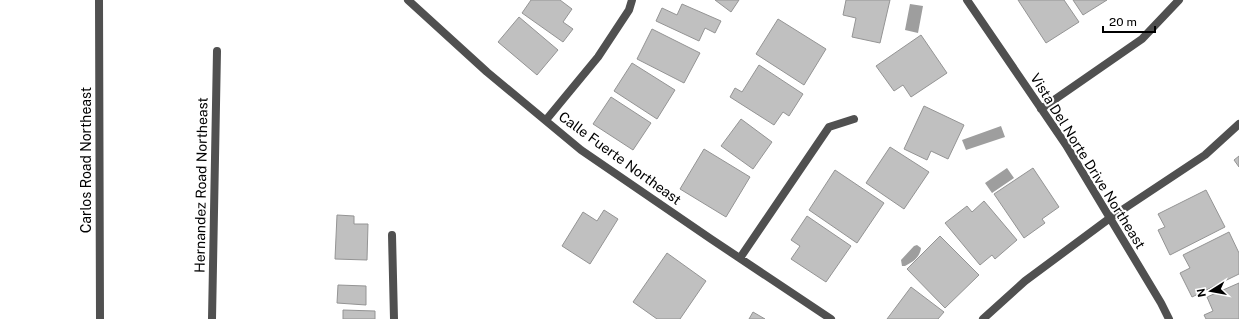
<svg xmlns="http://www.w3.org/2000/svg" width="1239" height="319" viewBox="0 0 1239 319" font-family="'Public Sans',sans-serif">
  <rect width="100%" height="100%" fill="#fff"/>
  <!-- water -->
  <path fill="#9e9e9e" d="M910 4 923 6 918 33 905 30Z
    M1001 126 1005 137 966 150 962 140Z
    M1007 168 1014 178 992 193 985 183Z
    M917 245 921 248C920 257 913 262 905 266H902L901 260 914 246Z"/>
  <!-- building -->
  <path fill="#c0c0c0" stroke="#949494" d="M531 0H560L572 9 563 22 573 29 563 42 522 13Z
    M715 0H739L731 12Z
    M846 0H890L880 43 852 37 856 18 843 15Z
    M1018 0H1064L1079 22 1046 43Z
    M1073 0H1107L1083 15Z
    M682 4 721 21 715 33 705 28 699 41 656 21 662 8 677 15Z
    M519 17 558 50 537 75 498 42Z
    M778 19 826 49 804 85 756 54Z
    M652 29 700 53 684 83 637 59Z
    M921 35 947 73 911 97 903 85 894 91 876 66Z
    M632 63 675 90 657 119 614 91Z
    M759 65 803 94 789 116 783 112 774 125 730 97 735 88 742 92Z
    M611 97 651 123 633 150 593 124Z
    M924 106 964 125 948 159 931 151 927 160 904 149Z
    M741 119 772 142 753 169 721 146Z
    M890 147 929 172 904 209 866 183Z
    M704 149 750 177 726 217 680 189Z
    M1239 156V167L1234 160Z
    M1033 168 1059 207 1042 219 1045 223 1024 238 994 194Z
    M835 170 884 203 857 243 809 210Z
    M1206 190 1225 227 1170 255 1158 230 1165 227 1158 214Z
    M984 201 1017 240 995 259 992 255 980 265 945 223 967 206 972 212Z
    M604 210 618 219 590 264 562 246 583 212 597 221Z
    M337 215 354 216V224H368L367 260 335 259Z
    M807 216 851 246 826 282 791 259 800 246 791 240Z
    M1229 232 1239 253V274L1192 297 1180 273 1190 268 1183 255Z
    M940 236 979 275 945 308 907 269Z
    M667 253 706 281 680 319H657L633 302Z
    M1239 283V319H1206L1204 315 1213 311 1207 297Z
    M338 285 366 286V305L337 303Z
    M911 287 944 312 938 319H887Z
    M343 310 375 311V319H343Z
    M753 312 765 319H749Z"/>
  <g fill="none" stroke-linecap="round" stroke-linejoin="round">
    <!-- minor -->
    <path stroke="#505050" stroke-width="8" d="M99 0 100 319
      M408 0 487 72 581 150 711 239 831 319
      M967 0 1066 145 1161 303 1169 319
      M1041 109 1142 39 1179 0
      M546 120 598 57 629 10 632 0
      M392 235 394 319
      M740 258 829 127 854 119
      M212 319 217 51
      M983 319 1025 281 1110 218 1205 155 1239 124"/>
  </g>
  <g text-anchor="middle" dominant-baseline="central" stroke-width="4" stroke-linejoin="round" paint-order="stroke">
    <!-- street labels -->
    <g font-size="14" fill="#000" stroke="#fff">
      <text transform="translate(620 158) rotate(36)">Calle Fuerte Northeast</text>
      <text transform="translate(86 160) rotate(-90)">Carlos Road Northeast</text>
      <text transform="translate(1088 161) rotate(58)">Vista Del Norte Drive Northeast</text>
      <text transform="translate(201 185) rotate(-89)">Hernandez Road Northeast</text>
    </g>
  </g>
  <!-- north arrow -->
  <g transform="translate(1211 291) rotate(259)" stroke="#ffffff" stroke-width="3" paint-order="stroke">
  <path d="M0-3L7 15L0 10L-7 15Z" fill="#000000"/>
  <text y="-6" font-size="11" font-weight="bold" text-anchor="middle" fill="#000000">N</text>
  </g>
  <!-- scale -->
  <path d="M1103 26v6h52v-6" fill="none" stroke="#000000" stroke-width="2"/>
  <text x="1109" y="26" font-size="12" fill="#000000" stroke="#ffffff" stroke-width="3" paint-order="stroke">20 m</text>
</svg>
